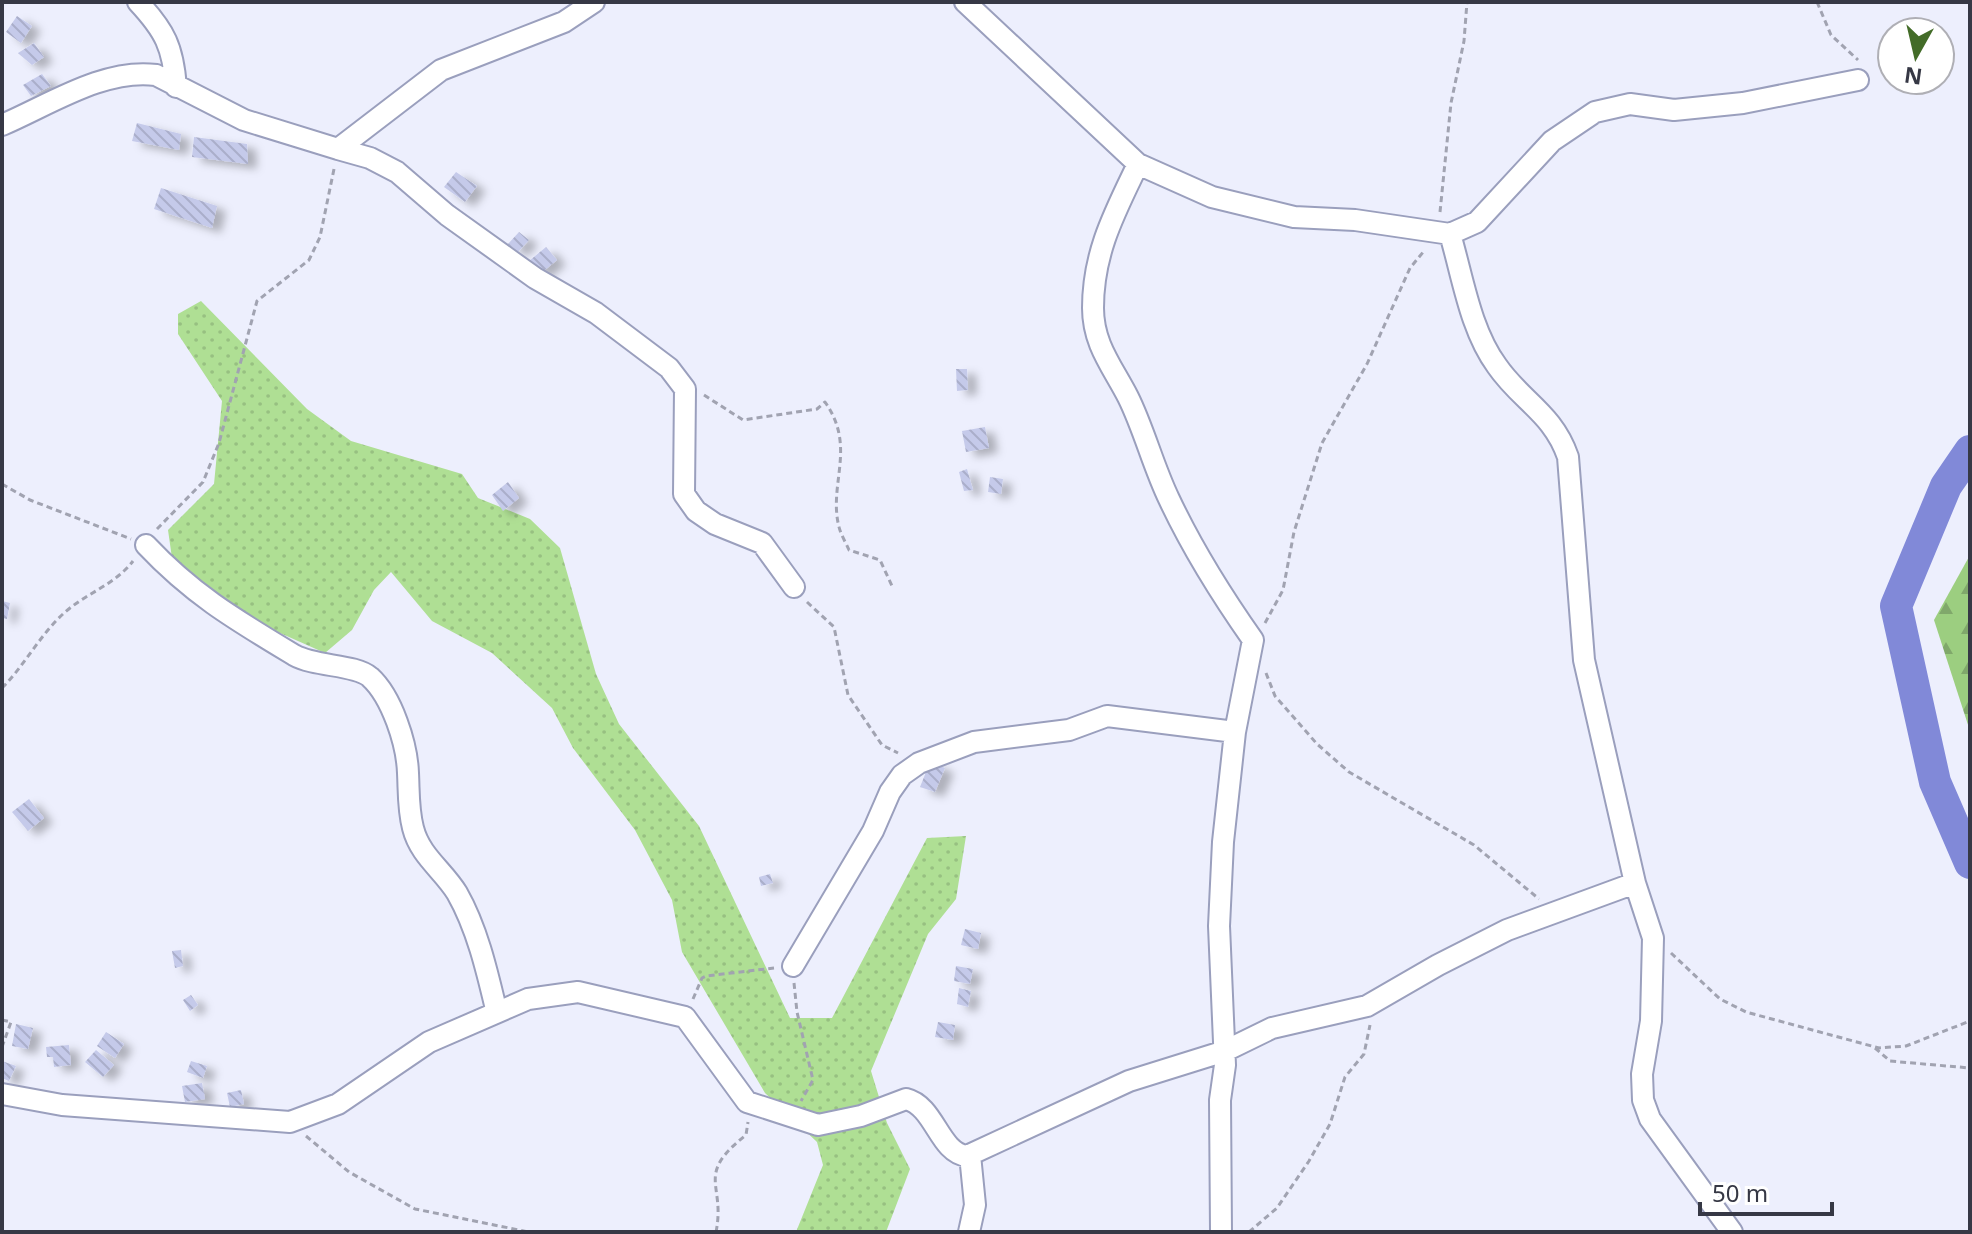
<svg xmlns="http://www.w3.org/2000/svg" width="1972" height="1234" viewBox="0 0 1972 1234" font-family="'Noto Sans',sans-serif">
  <defs>
    <pattern id="grass-dots" width="8" height="8" patternUnits="userSpaceOnUse" patternTransform="scale(2)"><rect width="8" height="8" fill="#afdf94"/><path d="M2 2h.1M6 6h.1" fill="none" stroke="#97c081" stroke-width="1.8" stroke-linecap="round"/></pattern>
    <pattern id="forest-firs" width="22" height="20" patternUnits="userSpaceOnUse" patternTransform="scale(2)"><rect width="22" height="20" fill="#9cce80"/><path d="M5 1l3.5 6h-7zM16 11l3.5 6h-7z" fill="#80a86b"/></pattern>
    <pattern id="building-back-hatch" width="6" height="6" patternUnits="userSpaceOnUse" patternTransform="scale(2)"><rect width="6" height="6" fill="#c5caea"/><path d="M-1 5l2 2M0 0l6 6M5-1l2 2" fill="none" stroke="#aaaeca"/></pattern>
    <filter id="shadow"><feDropShadow dx="9" dy="5" stdDeviation="4" flood-color="#0004"/></filter>
  </defs>
  <rect width="100%" height="100%" fill="#edeffd"/>
  <!-- grass -->
  <path fill="url(#grass-dots)" d="M201 301 307 409 351 441 462 474 478 498 530 519 560 548 596 674 619 724 699 826 790 1018H832L927 838 966 836 956 899 928 934 871 1071 887 1123 910 1169 886 1232H796L823 1165 817 1142 765 1093 682 952 672 900 635 830 573 748 552 708 492 653 432 621 391 572 374 590 352 630 325 653 246 618 172 558 168 530 214 484 222 401 178 334V314Z"/>
  <!-- forest -->
  <path fill="url(#forest-firs)" d="M1970 555V731L1934 620Z"/>
  <g fill="none" stroke-linecap="round" stroke-linejoin="round">
    <!-- river -->
    <path stroke="#8189d8" stroke-width="32" d="M1970 451 1946 486 1896 606 1935 782 1970 863"/>
  </g>
  <!-- building -->
  <path fill="url(#building-back-hatch)" filter="url(#shadow)" d="M17 16 32 26 21 43 6 32Z
    M34 43 44 57 32 65 18 53Z
    M42 74 51 86 31 96 23 85Z
    M137 123 181 134 179 150 132 141Z
    M194 137 247 144 248 164 192 157Z
    M456 172 477 186 465 202 444 187Z
    M161 188 217 206 212 228 154 209Z
    M519 232 529 240 518 252 508 244Z
    M546 247 557 260 540 274 529 261Z
    M956 369H967L968 390 957 391Z
    M985 427 989 448 966 452 962 431Z
    M967 469 973 490 964 491 959 472Z
    M990 477 1003 479 1001 494 988 492Z
    M508 482 519 498 503 511 492 495Z
    M2 601 10 603 7 619 2 618Z
    M930 762 945 768 935 792 920 787Z
    M29 799 44 818 28 831 12 812Z
    M770 874 773 883 761 886 759 877Z
    M965 929 981 933 978 949 961 945Z
    M181 950 183 966 175 968 172 951Z
    M956 966 973 969 970 984 954 981Z
    M959 988 971 991 968 1007 957 1004Z
    M191 995 198 1005 190 1011 183 1000Z
    M938 1022 955 1025 953 1040 935 1037Z
    M16 1024 33 1028 28 1049 12 1046Z
    M106 1032 124 1044 115 1058 97 1046Z
    M69 1045 71 1065 54 1067 53 1057H47L46 1047Z
    M96 1050 114 1065 103 1077 85 1062Z
    M2 1061 16 1066 9 1081 2 1078Z
    M191 1061 207 1066 203 1078 187 1072Z
    M202 1083 205 1099 185 1102 182 1086Z
    M241 1090 244 1104 230 1107 227 1093Z"/>
  <g fill="none" stroke-linecap="round" stroke-linejoin="round">
    <!-- minor casing -->
    <g stroke="#9a9fbd" stroke-width="24">
      <path id="minor" d="M138 2C165 31 173 47 176 87
        M965 2 1138 164 1212 197 1294 217 1355 220 1450 234 1477 222 1552 141 1595 112 1630 104 1674 110 1743 103 1858 80
        M2 125C49 105 104 68 156 75L244 120 338 149 441 70 564 22 594 2
        M338 149 370 158 397 172 447 215 535 278 596 313 669 368 685 389 684 494 696 511 715 524 762 543 794 587
        M1138 164C1115 212 1093 252 1093 308 1093 344 1112 366 1128 397 1144 429 1153 466 1169 499 1192 548 1222 596 1253 640L1235 732 1223 842 1219 926 1225 1065 1220 1100 1221 1232
        M1450 234C1463 278 1470 329 1497 366 1521 401 1553 413 1568 457L1584 660 1635 883 1653 938 1651 1021 1642 1074 1643 1100 1650 1119 1732 1232
        M146 545C193 595 236 620 294 655 315 667 355 664 370 677 392 697 407 744 408 773 409 792 408 809 413 828 420 856 443 870 457 893 477 928 487 971 496 1009
        M793 966 873 831 890 792 902 775 919 763 974 742 1069 730 1107 716 1235 732
        M2 1094 62 1105 290 1122 338 1104 429 1042 528 999 578 992 685 1017 747 1102 818 1125 861 1116 906 1099C935 1106 939 1153 967 1156L1129 1081 1225 1051 1272 1028 1367 1006 1438 965 1507 930 1635 883
        M969 1232 975 1205 970 1155"/>
    </g>
    <!-- path -->
    <path stroke="#a1a3b1" stroke-width="3" stroke-dasharray="6 4" stroke-linecap="butt" d="M1817 2 1831 35 1858 60
      M1440 212 1451 103 1464 41 1467 2
      M704 395 743 420 817 409 825 402C857 447 828 484 839 527 841 535 846 543 849 550L880 560 893 588
      M2 484 30 500 131 539
      M157 529 203 482 219 443 257 301 309 260 320 237 334 169
      M807 602 834 627 848 695 882 745 898 753
      M1265 623 1283 590 1294 532 1322 443 1367 364 1410 268 1424 251
      M1266 673 1275 696 1317 744 1349 772 1474 845 1539 899
      M2 688C24 666 40 635 63 614 84 594 115 585 133 561
      M1671 953 1720 999 1746 1012 1879 1048 1906 1046 1970 1021
      M794 983 797 1012 813 1080 801 1101
      M693 999 702 978 706 976 774 968
      M2 1020 11 1022 2 1047
      M1875 1048 1890 1061 1970 1068
      M306 1136 349 1172 415 1209 529 1232
      M716 1232C726 1183 694 1176 746 1135L748 1122
      M1249 1232 1277 1208 1309 1161 1330 1124 1345 1077 1364 1054 1370 1025"/>
    <!-- minor -->
    <use href="#minor" stroke="#fff" stroke-width="20"/>
  </g>
  <!-- border -->
  <rect width="1972" height="1234" fill="none" stroke="#363845" stroke-width="8"/>
  <!-- north arrow -->
  <g transform="translate(1916 56) rotate(188)"><circle r="38" fill="#ffffff" stroke="#afafb5" stroke-width="2"/>
  <path d="M0-6L14 30L0 20L-14 30Z" fill="#436c28"/>
  <text y="-12" font-size="22" font-weight="bold" text-anchor="middle" fill="#363845">N</text>
  </g>
  <!-- scale -->
  <path d="M1700 1202v12h132v-12" fill="none" stroke="#363845" stroke-width="4"/>
  <text x="1712" y="1202" font-size="24" fill="#363845" stroke="#ffffff" stroke-width="6" paint-order="stroke">50 m</text>
</svg>
